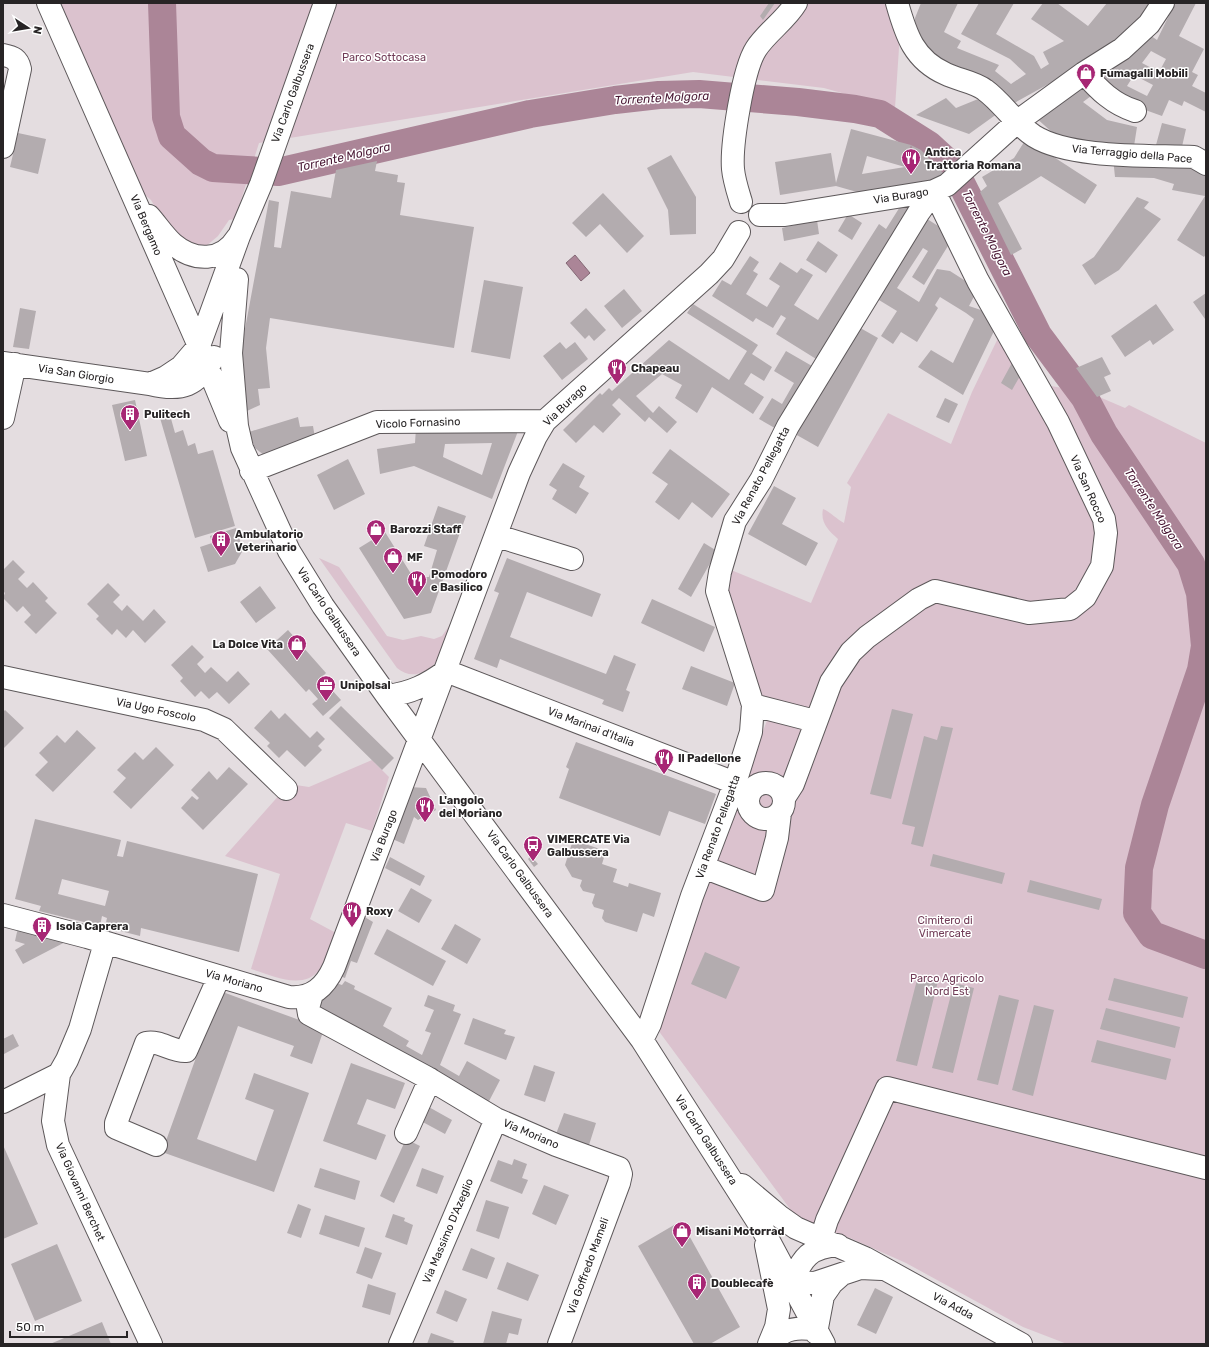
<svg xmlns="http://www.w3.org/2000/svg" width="1209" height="1347" viewBox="0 0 1209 1347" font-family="Rubik,sans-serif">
  <rect width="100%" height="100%" fill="#e4dde0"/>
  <!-- green -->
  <path fill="#dbc2ce" d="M56 3H890L900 33 895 108 824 88 693 72 259 143 235 219 229 220 218 236 205 247 198 248 170 233 151 200 145 195 141 194Z
    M1000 334 1029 382 1090 393 1125 408 1129 405 1206 443V1344H1067L1023 1327 906 1263 850 1238 811 1225 793 1213 658 1030 657 1017 769 715 728 603 727 592 731 570 811 603 838 539C829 531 820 523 823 509 831 512 836 519 844 523L851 487 847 483 888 413 951 444 972 392Z
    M319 558 339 567 387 636 403 640 421 636 434 639 442 636 451 623C450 629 450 636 448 641 442 662 418 686 397 668Z
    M372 760 389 777 372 831 346 823 310 919 336 933C330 945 326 961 319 970 303 991 271 975 251 969L280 874 225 856 289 784 309 787Z"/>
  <!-- water -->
  <path fill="#ab8597" stroke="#836875" d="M575 255 590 273 581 281 566 263Z"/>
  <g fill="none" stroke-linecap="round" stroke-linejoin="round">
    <!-- river -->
    <path stroke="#ab8597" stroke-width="28" d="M162 3 166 117 172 136 201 162 213 168 278 172 530 114 615 100 659 95 699 94 798 102 855 109 880 114 929 145 953 167 1038 335 1085 398 1104 434 1191 564 1200 593 1205 646 1201 670 1155 805 1139 868 1137 913 1152 935 1206 955"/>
  </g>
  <!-- building -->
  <path fill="#b3acaf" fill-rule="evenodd" d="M769 3H775L763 20 760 16Z
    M921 3H958L944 32 961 41 957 48 999 65 995 71 1011 84 1026 74 1010 59 961 34 979 3H1014L996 34 1034 56 1041 69 1049 64 1043 52 1064 41 1031 19 1043 3H1057L1088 26 1107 3H1151L1139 20 1110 50 1009 106 923 51 915 27V18Z
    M1175 3H1196L1179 36 1204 49 1192 72 1198 75 1192 86 1206 93V112L1184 101 1182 106 1169 100 1162 116 1126 103 1090 75 1147 33 1157 40ZM1151 51 1166 59 1159 72 1142 63ZM1134 75 1153 85 1147 96 1127 86Z
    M1085 80 1095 93 1083 102 1107 120 1137 127 1134 146 1062 141 1035 117Z
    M983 97 1001 111 969 134 916 115 946 98 956 108Z
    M1162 123 1186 129 1181 151 1156 145Z
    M851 129 911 145 905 167 917 165 911 145 921 150 944 174 939 181 857 192 836 186 780 195 775 162 831 153 836 183ZM867 156 905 167 862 174Z
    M18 133 46 139 38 174 10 167Z
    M1026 139 1097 185 1085 204 1041 176 998 203 1022 249 1011 255 980 192 987 186 982 177 1014 158Z
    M671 155 696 197V234L670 235 668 210 647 168Z
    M1113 158 1183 163 1206 173V194L1205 196 1172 190 1174 184 1154 178 1115 177Z
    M377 161 375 171 398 175 397 182 405 183 400 215 474 227 454 348 270 318 266 348 270 388 258 389 260 405 247 411 242 345 269 200 279 202 274 247 281 248 291 191 331 198 336 170Z
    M603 193 644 236 627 253 600 224 586 237 572 223Z
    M1205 196 1206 254 1204 257 1177 240Z
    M1137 197 1149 202 1144 208 1161 219 1119 270 1095 285 1082 265 1094 257Z
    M903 202 916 210 821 362 776 334 786 318 781 315 773 328 756 318 753 322 712 296 722 280 731 285 750 256 759 262 753 271 758 274 746 294 767 307 780 286 769 279 780 262 797 273 801 268 813 275 794 305 818 320 879 224 886 229Z
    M848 214 862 223 852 240 838 231Z
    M924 217 954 236 924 285 912 277 928 251 923 248 897 288 919 302 937 269 950 271 978 289 969 306 981 310 996 327 963 395 918 367 931 350 953 363 974 319 966 313 940 297 935 305 938 308 917 342 901 332 893 344 881 336 897 311 874 297Z
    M817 220 819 234 784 241 782 228Z
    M818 241 838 255 826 273 806 260Z
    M484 280 523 287 510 359 471 352Z
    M624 289 642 311 622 328 604 306Z
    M1206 293V318L1205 319 1193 302Z
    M693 304 758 345 752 354 772 367 764 381 751 373 744 384 764 397 753 414 712 387 697 413 675 398 682 385 662 374 636 396 653 413 659 406 677 422 667 433 649 417 645 422 619 398 612 405 621 414 603 433 594 425 576 443 563 430 600 393 602 395 609 388 612 391 669 340 729 380 747 351 687 313Z
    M1156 304 1174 330 1153 345 1150 340 1125 357 1111 336Z
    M20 308 36 311 29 349 13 347Z
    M586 308 606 330 594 341 589 335 585 339 570 323Z
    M855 325 878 338 818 447 795 434Z
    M560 342 566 349 575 342 588 359 562 380 543 356Z
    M786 351 812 366 780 431 759 419 772 398 782 404 794 383 774 371Z
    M1102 357 1111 374 1104 377 1111 391 1097 397 1076 368Z
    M1013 361 1020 376 1012 390 1001 383Z
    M945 398 958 404 949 423 936 417Z
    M135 400 147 456 125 461 112 405Z
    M170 415 175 433 183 430 188 446 195 443 198 454 213 450 235 526 195 538 160 418Z
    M298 417 300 427 313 426 315 438 265 456 255 448 249 432Z
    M520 426 492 499 414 466 380 474 377 449 415 443 416 428ZM492 443 482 475 443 457 445 444Z
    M670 449 730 494 712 518 692 502 679 520 655 502 668 484 652 473Z
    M348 459 365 494 334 510 317 475Z
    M563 463 585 476 579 487 589 493 576 514 552 499 557 490 549 485Z
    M774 486 796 498 782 524 818 543 806 566 748 534Z
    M438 506 466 516 431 613 404 619 359 548 385 532 413 577H429L437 550 424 546Z
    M236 528 243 550 235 564 208 572 200 547 212 543 210 536Z
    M704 543 717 551 691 597 678 589Z
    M507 558 601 594 592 617 527 592 510 637 606 674 614 655 636 664 626 690 630 692 623 712 602 704 604 700 500 659 497 668 474 659 499 593 494 591Z
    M13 560 25 572 18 579 27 588 33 582 48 598 45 601 57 613 36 634 24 622 31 615 23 606 17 612 3 598 5 593 3 591V570Z
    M108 583 120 595 113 602 122 611 127 605 143 621 154 609 166 622 145 643 133 630 126 638 117 629 112 635 96 619 99 616 87 604Z
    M260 586 276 608 256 623 240 602Z
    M652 599 715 627 704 652 641 623Z
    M288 630 326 673 321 678 341 700 323 716 312 704 318 699 309 689 306 692 267 649Z
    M192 645 204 657 197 664 205 673 211 667 227 682 238 671 250 684 229 704 217 692 209 699 201 691 195 697 180 681 183 678 171 665Z
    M691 666 735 683 727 706 682 689Z
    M341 706 394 758 382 770 329 718Z
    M892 709 913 714 891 799 870 794Z
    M5 710 24 728 3 749V712Z
    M271 710 279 719 285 713 310 738 317 731 325 739 318 746 322 750 305 767 287 750 279 758 267 746 270 743 254 728Z
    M941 726 953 728 923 847 911 844 915 827 902 824 924 736 937 740Z
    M77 730 96 748 53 792 35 775 48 762 39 753 57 735 65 743Z
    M576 742 716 794 705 824 669 811 660 836 559 798 569 769 566 767Z
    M156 747 174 765 131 809 113 792 126 778 117 770 135 752 143 760Z
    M229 767 248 784 203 830 181 808 192 796 197 800 199 798 191 790 209 771 217 780Z
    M409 787 426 788 436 810 418 820 414 817 404 844 390 838Z
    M35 819 121 840 117 856 123 857 127 841 258 874 239 952 141 928 140 936 105 927 107 918 102 916 100 926 39 911 41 906 15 899ZM62 879 109 891 105 906 58 894Z
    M573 840 606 851 602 864 617 869 613 882 628 887 629 883 661 893 654 917 643 913 637 932 605 922 602 918 604 910 594 907 592 903 595 894 583 891 580 886 582 880 572 877 565 865Z
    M933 854 1005 873 1002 884 930 866Z
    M531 856 538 864 534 867 528 859Z
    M390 857 425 876 420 886 385 868Z
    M1030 880 1102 899 1099 910 1027 892Z
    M411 888 432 900 419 923 398 911Z
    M358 913 373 922 357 963 351 961 345 978 334 974Z
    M19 923 71 939 23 964 15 950 25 944 15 941Z
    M455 924 481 939 467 964 441 949Z
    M387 929 446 961 433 986 374 954Z
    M705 952 740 967 726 999 691 984Z
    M918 976 938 981 917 1066 896 1061Z
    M1114 978 1188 997 1183 1018 1108 1000Z
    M324 979 342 985 345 981 355 986 354 989 392 1008 383 1026 409 1041 406 1046 422 1055 431 1033 425 1031 434 1010 424 1006 428 995 455 1005 453 1011 461 1014 440 1065 459 1076 467 1061 500 1080 487 1105 312 1013Z
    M954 983 974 988 953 1073 932 1068Z
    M220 991 324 1029 312 1064 290 1056 294 1046 238 1026 197 1139 256 1161 274 1110 245 1099 254 1073 309 1093 274 1192 162 1152Z
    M999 995 1019 1000 998 1085 977 1080Z
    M1034 1005 1054 1010 1033 1096 1012 1090Z
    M1106 1008 1180 1027 1175 1048 1100 1029Z
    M473 1018 506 1030 504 1034 515 1037 506 1060 464 1044Z
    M13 1034 19 1046 4 1054 3 1039Z
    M1097 1040 1171 1059 1166 1080 1091 1062Z
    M351 1063 405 1083 395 1109 367 1099 357 1124 386 1135 376 1160 323 1141Z
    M534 1065 555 1072 545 1102 524 1095Z
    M427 1106 452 1120 445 1134 419 1120Z
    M564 1113 596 1123 589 1145 556 1134Z
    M406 1139 420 1146 394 1203 380 1196Z
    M3 1145 38 1224 3 1239Z
    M514 1159 527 1164 522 1178 528 1180 522 1194 490 1181 498 1160 512 1165Z
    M320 1168 360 1181 355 1200 314 1187Z
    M422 1168 444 1176 437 1194 416 1186Z
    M544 1185 569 1195 556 1225 532 1214Z
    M486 1200 509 1207 499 1239 476 1231Z
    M298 1204 311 1209 301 1238 287 1233Z
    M393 1214 405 1218 404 1221 413 1225 407 1245 385 1237Z
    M325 1215 365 1228 359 1247 319 1234Z
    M681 1221 740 1327 710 1344H694L638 1246Z
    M57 1244 82 1301 35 1321 11 1264Z
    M365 1247 382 1253 372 1279 356 1273Z
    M471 1248 495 1258 487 1279 462 1270Z
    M507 1262 539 1275 528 1301 497 1289Z
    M368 1284 396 1293 390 1315 362 1307Z
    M875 1288 893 1297 876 1334 857 1325Z
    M445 1290 467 1299 457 1322 436 1313Z
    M492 1311 522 1319 518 1335 509 1333 506 1344H483Z
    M102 1322 111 1344H50Z
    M431 1333 454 1341 453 1344H427Z"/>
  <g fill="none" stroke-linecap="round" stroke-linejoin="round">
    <!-- minor casing -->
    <g stroke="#5d585a" stroke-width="24">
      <path id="minor" d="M48 3 199 346 230 421
        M897 3C906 35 914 60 946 74 958 80 975 82 985 90 1003 103 1015 124 1034 136 1071 159 1150 155 1194 157L1206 164
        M3 55C13 57 18 59 20 69L3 147
        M1084 73C1099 90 1113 104 1135 111
        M741 202C738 192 734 180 733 169 731 145 743 69 756 49 767 32 786 20 796 3
        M760 215H785L934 191 947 185 1018 121 1084 73 1122 49 1149 24 1163 3
        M149 216C157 225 164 236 173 244 194 262 222 262 237 238
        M237 279 231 353 237 426 242 448 289 551 323 606 387 696 642 1040 763 1230 824 1344
        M3 363 150 384C182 392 197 386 214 357
        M150 384 166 377 181 367 199 346 239 236 261 184 325 3
        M3 418 15 364
        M251 471 377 422 545 421
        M497 536 572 559
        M446 671 735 783 749 794
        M3 677 204 720 224 729 286 789
        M387 696C411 693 427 685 446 671
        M753 705 815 721
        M748 801a18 18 0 1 1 36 0a18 18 0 1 1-36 0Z
        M784 798 793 784 831 682 851 652 867 637 919 599 935 591 1029 613 1070 609 1085 597 1102 566 1106 533 1104 519 1058 422 978 281 934 191
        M703 867 763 890 777 838 780 813
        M3 915 87 937 289 997C312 999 325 987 334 967L519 473 536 436 545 421 709 274 723 259 739 232
        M105 943 80 1029 67 1060 59 1074 53 1121 58 1145 151 1344
        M312 994 308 1008 309 1014 426 1077 496 1119 556 1145 619 1168 621 1174 619 1183 559 1344
        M642 1040 650 1024 692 896 735 783 751 732 753 705 717 591 720 572 735 521 761 480 788 426 919 212 934 191
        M3 1102 59 1074
        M406 1133 430 1079
        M156 1145 116 1128V1123L146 1043C160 1040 172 1052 186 1051L219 977
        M742 1185 779 1216 796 1228 865 1258 1021 1344
        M821 1239 827 1220 887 1088 1206 1168
        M766 1245 779 1309 776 1327 769 1344
        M792 1282 815 1283 860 1268 882 1269
        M792 1282C802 1258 810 1247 838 1245
        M816 1333 823 1296 832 1283 841 1275
        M400 1344 496 1119
        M772 1344C782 1327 800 1327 817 1330"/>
    </g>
    <!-- minor -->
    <use href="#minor" stroke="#fff" stroke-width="22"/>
  </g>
  <!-- icons -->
  <defs>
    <g id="shop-pin" transform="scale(1)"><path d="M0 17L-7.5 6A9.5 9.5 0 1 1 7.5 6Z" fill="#a72674" stroke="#fff"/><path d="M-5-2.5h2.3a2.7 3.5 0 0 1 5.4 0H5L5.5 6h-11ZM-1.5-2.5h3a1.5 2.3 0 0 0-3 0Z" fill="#fff"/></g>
    <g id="restaurant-pin" transform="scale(1)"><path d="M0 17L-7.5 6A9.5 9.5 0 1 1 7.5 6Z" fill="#a72674" stroke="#fff"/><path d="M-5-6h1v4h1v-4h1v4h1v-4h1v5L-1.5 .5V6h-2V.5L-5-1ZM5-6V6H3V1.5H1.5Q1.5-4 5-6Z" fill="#fff"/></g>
    <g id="building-pin" transform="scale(1)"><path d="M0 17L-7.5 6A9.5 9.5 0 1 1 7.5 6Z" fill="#a72674" stroke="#fff"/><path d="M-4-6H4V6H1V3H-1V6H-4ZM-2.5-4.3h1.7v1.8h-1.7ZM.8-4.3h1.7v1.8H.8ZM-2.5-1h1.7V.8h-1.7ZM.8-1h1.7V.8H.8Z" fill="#fff"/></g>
    <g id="office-pin" transform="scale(1)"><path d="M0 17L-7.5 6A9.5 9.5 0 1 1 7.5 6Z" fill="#a72674" stroke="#fff"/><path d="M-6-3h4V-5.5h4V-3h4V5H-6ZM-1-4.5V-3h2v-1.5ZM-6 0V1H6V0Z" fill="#fff"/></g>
    <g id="bus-pin" transform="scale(1)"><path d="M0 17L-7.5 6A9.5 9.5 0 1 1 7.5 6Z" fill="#a72674" stroke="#fff"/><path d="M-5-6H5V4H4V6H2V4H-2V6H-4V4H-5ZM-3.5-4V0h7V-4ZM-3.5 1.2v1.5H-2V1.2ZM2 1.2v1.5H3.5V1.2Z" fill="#fff"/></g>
  </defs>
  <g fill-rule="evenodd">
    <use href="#shop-pin" x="1086" y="73"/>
    <use href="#restaurant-pin" x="911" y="158"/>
    <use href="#restaurant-pin" x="617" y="368"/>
    <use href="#building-pin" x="130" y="414"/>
    <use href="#shop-pin" x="376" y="529"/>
    <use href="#building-pin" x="221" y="540"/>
    <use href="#shop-pin" x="393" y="557"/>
    <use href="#restaurant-pin" x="417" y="580"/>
    <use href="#shop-pin" x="297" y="644"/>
    <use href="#office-pin" x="326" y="685"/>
    <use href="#restaurant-pin" x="664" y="758"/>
    <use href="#restaurant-pin" x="425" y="806"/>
    <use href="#bus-pin" x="533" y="845"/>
    <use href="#restaurant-pin" x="352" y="911"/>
    <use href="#building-pin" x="42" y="926"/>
    <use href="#shop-pin" x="682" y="1231"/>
    <use href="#building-pin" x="697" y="1283"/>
  </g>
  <g text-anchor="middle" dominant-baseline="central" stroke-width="3" stroke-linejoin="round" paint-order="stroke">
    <!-- park labels -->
    <g font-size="11" fill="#713c57" stroke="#fff">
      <text x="384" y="57">Parco Sottocasa</text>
      <text x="945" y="920">Cimitero di<tspan x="945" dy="13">Vimercate</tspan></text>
      <text x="947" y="978">Parco Agricolo<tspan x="947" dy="13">Nord Est</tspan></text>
    </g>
    <!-- poi labels -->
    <g font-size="11" font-weight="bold" fill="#272425" stroke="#fff" text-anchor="start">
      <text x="1100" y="73">Fumagalli Mobili</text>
      <text x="925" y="152">Antica<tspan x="925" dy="13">Trattoria Romana</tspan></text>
      <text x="631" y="368">Chapeau</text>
      <text x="144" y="414">Pulitech</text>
      <text x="390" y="529">Barozzi Staff</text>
      <text x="235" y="534">Ambulatorio<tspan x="235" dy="13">Veterinario</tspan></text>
      <text x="407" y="557">MF</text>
      <text x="431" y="574">Pomodoro<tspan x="431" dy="13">e Basilico</tspan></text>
      <text x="283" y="644" text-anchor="end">La Dolce Vita</text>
      <text x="340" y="685">Unipolsal</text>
      <text x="678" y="758">Il Padellone</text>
      <text x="439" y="800">L'angolo<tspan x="439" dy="13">del Moriano</tspan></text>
      <text x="547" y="839">VIMERCATE Via<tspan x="547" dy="13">Galbussera</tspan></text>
      <text x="366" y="911">Roxy</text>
      <text x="56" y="926">Isola Caprera</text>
      <text x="696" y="1231">Misani Motorrad</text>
      <text x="711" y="1283">Doublecafè</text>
    </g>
    <!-- street labels -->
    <g font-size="11" fill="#272425" stroke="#fff">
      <text transform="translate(293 93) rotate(-70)">Via Carlo Galbussera</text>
      <text transform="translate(1132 154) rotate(5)">Via Terraggio della Pace</text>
      <text transform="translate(901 196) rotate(-9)">Via Burago</text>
      <text transform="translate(146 225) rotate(67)">Via Bergamo</text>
      <text transform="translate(76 374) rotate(9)">Via San Giorgio</text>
      <text transform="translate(565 405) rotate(-44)">Via Burago</text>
      <text transform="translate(418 423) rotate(-2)">Vicolo Fornasino</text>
      <text transform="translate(761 476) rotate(-62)">Via Renato Pellegatta</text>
      <text transform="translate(1088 489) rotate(66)">Via San Rocco</text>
      <text transform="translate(329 612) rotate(56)">Via Carlo Galbussera</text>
      <text transform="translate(156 710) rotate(12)">Via Ugo Foscolo</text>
      <text transform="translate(591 727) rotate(21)">Via Marinai d'Italia</text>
      <text transform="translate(718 827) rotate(-70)">Via Renato Pellegatta</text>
      <text transform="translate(384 836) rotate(-69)">Via Burago</text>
      <text transform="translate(520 874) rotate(54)">Via Carlo Galbussera</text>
      <text transform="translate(234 981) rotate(16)">Via Moriano</text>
      <text transform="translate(531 1134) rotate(23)">Via Moriano</text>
      <text transform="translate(706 1140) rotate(57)">Via Carlo Galbussera</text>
      <text transform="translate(80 1192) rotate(66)">Via Giovanni Berchet</text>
      <text transform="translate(448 1231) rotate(-67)">Via Massimo D'Azeglio</text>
      <text transform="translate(588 1266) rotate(-70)">Via Goffredo Mameli</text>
      <text transform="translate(953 1306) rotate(28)">Via Adda</text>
    </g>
    <!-- water labels -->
    <g font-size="12" font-style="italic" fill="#491834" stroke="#fff">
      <text transform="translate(662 98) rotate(-3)">Torrente Molgora</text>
      <text transform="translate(344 157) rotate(-13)">Torrente Molgora</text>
      <text transform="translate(987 233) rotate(63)">Torrente Molgora</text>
      <text transform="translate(1154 509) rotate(56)">Torrente Molgora</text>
    </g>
  </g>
  <!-- border -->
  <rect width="1209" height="1347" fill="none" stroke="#272425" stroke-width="8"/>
  <!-- north arrow -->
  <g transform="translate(28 28) rotate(102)" stroke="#ffffff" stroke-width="3" paint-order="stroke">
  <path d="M0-3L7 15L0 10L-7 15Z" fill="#272425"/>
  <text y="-6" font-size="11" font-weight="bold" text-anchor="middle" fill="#272425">N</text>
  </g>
  <!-- scale -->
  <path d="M10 1331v6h117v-6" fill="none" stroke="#272425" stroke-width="2"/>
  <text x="16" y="1331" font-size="12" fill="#272425" stroke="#ffffff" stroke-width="3" paint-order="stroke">50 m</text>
</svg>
